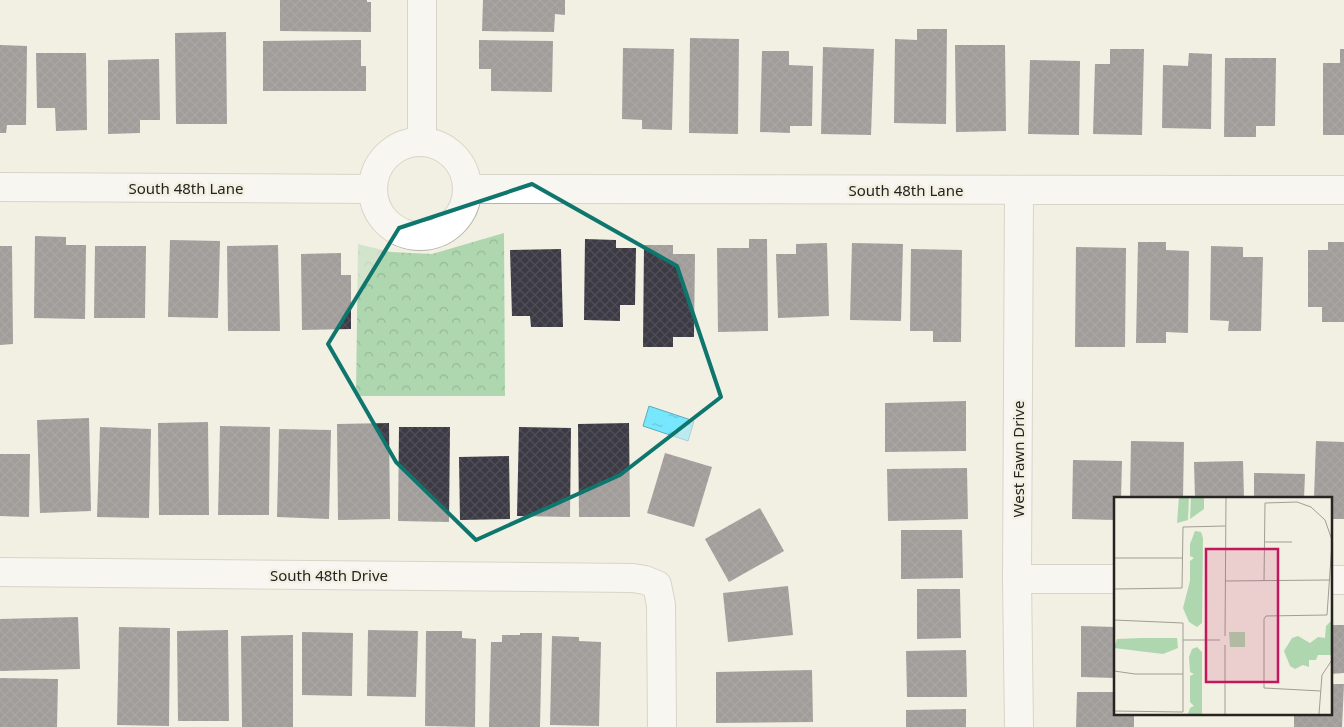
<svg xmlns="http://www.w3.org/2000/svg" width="1344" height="727" viewBox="0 0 1344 727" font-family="'Noto Sans',sans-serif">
  <defs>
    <pattern id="park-crowns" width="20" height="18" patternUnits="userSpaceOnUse" patternTransform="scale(1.25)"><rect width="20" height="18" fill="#aed7af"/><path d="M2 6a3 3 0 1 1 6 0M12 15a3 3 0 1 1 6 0" fill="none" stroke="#96b896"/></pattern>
    <pattern id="water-ripples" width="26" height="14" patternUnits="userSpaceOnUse" patternTransform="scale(1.25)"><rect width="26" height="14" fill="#77e7fe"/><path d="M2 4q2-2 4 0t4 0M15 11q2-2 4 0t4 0" fill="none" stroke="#67c6d9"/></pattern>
    <pattern id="building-cross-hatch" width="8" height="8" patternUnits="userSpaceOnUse" patternTransform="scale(1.25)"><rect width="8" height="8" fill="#3c3a44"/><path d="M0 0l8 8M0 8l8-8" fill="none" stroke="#504e56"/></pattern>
  </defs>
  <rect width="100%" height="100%" fill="#f2efe3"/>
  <!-- park -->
  <path fill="url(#park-crowns)" d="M504 233 505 396H356L358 244 391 252 432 254Z"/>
  <!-- water -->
  <path fill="url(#water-ripples)" stroke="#5eacbb" d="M649 406 694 421 688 441 643 426Z"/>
  <!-- building -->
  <path fill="url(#building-cross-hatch)" d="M280 0H367V2H371V32L280 31Z
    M483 0H565V15L555 14 554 32 482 31Z
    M917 29H947L946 124 894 123 895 39 917 40Z
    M226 32 227 124H176L175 33Z
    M690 38 739 39 738 134 689 133Z
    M361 40V66H366V91H263V41Z
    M479 40 553 41 552 92 491 91V69H479Z
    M0 45 27 46 26 125H7L6 133H0Z
    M955 45H1005L1006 131 956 132Z
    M823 47 874 49 871 135 821 134Z
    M623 48 674 49 672 130 642 129V120L622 119Z
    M1110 49H1144L1142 135 1093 134 1095 64H1110Z
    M1340 49H1344V135H1323V63H1340Z
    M762 51H789V65L813 66 812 126H790V133L760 132Z
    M36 53H86L87 130 56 131 55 108H37Z
    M1189 53 1212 54 1211 129 1162 128 1163 65 1188 66Z
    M1225 58H1276L1275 126H1256V137H1224Z
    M159 59 160 120H140V133L108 134V60Z
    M1030 60 1080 61 1079 135 1028 134Z
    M35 236 66 237V245H86L85 319 34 318Z
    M585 239 616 240V248H636L635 305H620V321L584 320Z
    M749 239H767L768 331 718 332 717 248H749Z
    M170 240 220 241 218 318 168 317Z
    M1138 242H1166V250L1189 251 1188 333 1166 332V343H1136Z
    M1328 242H1344V322H1322V307H1308V250H1328Z
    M827 243 829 316 778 318 776 254H796V244Z
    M852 243 903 244 901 321 850 320Z
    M278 245 280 331H228L227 246Z
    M644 245H673V254H695L694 337H673V347H643Z
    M0 246H12L13 344 0 345Z
    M95 246H146L145 318H94Z
    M1211 246 1243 247V257H1263L1261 331H1228L1229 321 1210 320Z
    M1076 247 1126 248 1125 347H1075Z
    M561 249 563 327H531L530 316H512L510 250Z
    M911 249 962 250 961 342H933V331H910Z
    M341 253V275H351V329L302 330 301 254Z
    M966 401V451L885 452V403Z
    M89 418 91 511 40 513 37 420Z
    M208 422 209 515H159L158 423Z
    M389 423 390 519 338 520 337 424Z
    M629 423 630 517H579L578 424Z
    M220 426 270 427 269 515H218Z
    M100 427 151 429 149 518 97 517Z
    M399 427H450L449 522 398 521Z
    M519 427 571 428 570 517 517 516Z
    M279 429 331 430 329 519 277 517Z
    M1131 441 1184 442 1183 498H1130Z
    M1316 441 1344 442V519H1330V498H1314Z
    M665 453 712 467 694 527 647 513Z
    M0 454H30L29 517 0 516Z
    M509 456 510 519 460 520 459 457Z
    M1073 460 1122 461 1121 498H1115V520L1072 519Z
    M1243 461 1244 498H1195L1194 462Z
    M967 468 968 519 888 521 887 469Z
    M1254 473 1305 474 1304 498H1254Z
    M760 508 784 551 729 582 705 539Z
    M901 530H962L963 578 901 579Z
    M788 586 793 635 728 642 723 593Z
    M917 589H960L961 638 917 639Z
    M78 617 80 669 0 671V619Z
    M1330 625H1344V673L1330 674Z
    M1081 626 1115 627V678L1081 677Z
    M119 627 170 628 169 726 117 725Z
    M228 630 229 721H178L177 631Z
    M368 630 418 631 416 697 367 696Z
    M426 631H462V638L476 639 475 727 425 726Z
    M302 632 353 633 352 696 302 695Z
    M520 633H542L540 727H489L491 642H502V635H520Z
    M293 635V727H242L241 636Z
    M552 636 579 637V641L601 642 599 726 550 725Z
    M966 650 967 697H907L906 651Z
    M812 670 813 722 716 723V672Z
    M0 678 58 679 57 727H0Z
    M1330 684H1344L1342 727H1294V713H1330Z
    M1077 692H1115V713H1146V716H1134V727H1076Z
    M966 709V727H906V710Z"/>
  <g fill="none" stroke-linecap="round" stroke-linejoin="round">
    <!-- street casing -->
    <g stroke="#b7b4a8" stroke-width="30">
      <path id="street" d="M422 0V141
        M373 189a47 47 0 1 1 94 0a47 47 0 1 1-94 0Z
        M0 187 373 189
        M467 189 1344 190
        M0 572 633 578 645 580 657 585 661 605 662 727
        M1017 579H1115
        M1330 580H1344
        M1019 727 1017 579 1019 190"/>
    </g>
    <!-- street -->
    <use href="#street" stroke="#fff" stroke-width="28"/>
  </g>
  <!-- marked area -->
  <path d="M0 0H1344V727H0ZM532 184 677 266 721 397 620 475 476 540 396 462 328 344 399 228Z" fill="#f2efe3" fill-opacity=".55" fill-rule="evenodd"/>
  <path fill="none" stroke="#0f766e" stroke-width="4" stroke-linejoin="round" d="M532 184 677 266 721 397 620 475 476 540 396 462 328 344 399 228Z"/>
  <g text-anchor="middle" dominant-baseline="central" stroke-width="5" stroke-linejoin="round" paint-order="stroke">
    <!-- street labels -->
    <g font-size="15" fill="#252420" stroke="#f2efe3">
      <text x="186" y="188">South 48th Lane</text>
      <text x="906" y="190">South 48th Lane</text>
      <text transform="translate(1018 459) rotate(-90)">West Fawn Drive</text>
      <text x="329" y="575">South 48th Drive</text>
    </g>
  </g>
  <!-- overview -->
  <g transform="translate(1114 497)">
    <rect width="218" height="218" fill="#f2efe3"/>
    <path d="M65 0H75L74 23 63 26ZM77 0H90V12L76 22ZM81 34 87 35 89 41 88 126 83 130 75 125 69 111 76 84V64L80 61 76 59V47ZM217 124V158H204L202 163H195V170L189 168 181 172 176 169 170 154 178 141 184 139 196 146 204 140 211 141 212 129ZM27 141H63L64 151 49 157 0 151 3 142ZM83 150 88 155V217H74L76 211 80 209 76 205V179L80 177 76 175 75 160 78 152Z" fill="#aed7af"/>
    <path d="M115 135H131V150H116Z" fill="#aed7af"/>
    <path fill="none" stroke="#a09e95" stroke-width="1" d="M150 45H178M0 61H69M111 84 215 83M150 84 151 6 183 5 197 10 211 23 218 43M0 92 68 91 69 30 111 29M0 123 69 126V215L0 214M111 139 112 0M69 143H106M0 174 21 177H69M207 194 150 191V122L152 119 213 118 218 46M111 217V148M205 217 208 178 218 163"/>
    <path fill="#c2185b" fill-opacity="0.15" stroke="#c2185b" stroke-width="2.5" d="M92 52H164V185H92Z"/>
    <rect width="218" height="218" fill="none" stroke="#252420" stroke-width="2.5"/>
  </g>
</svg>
